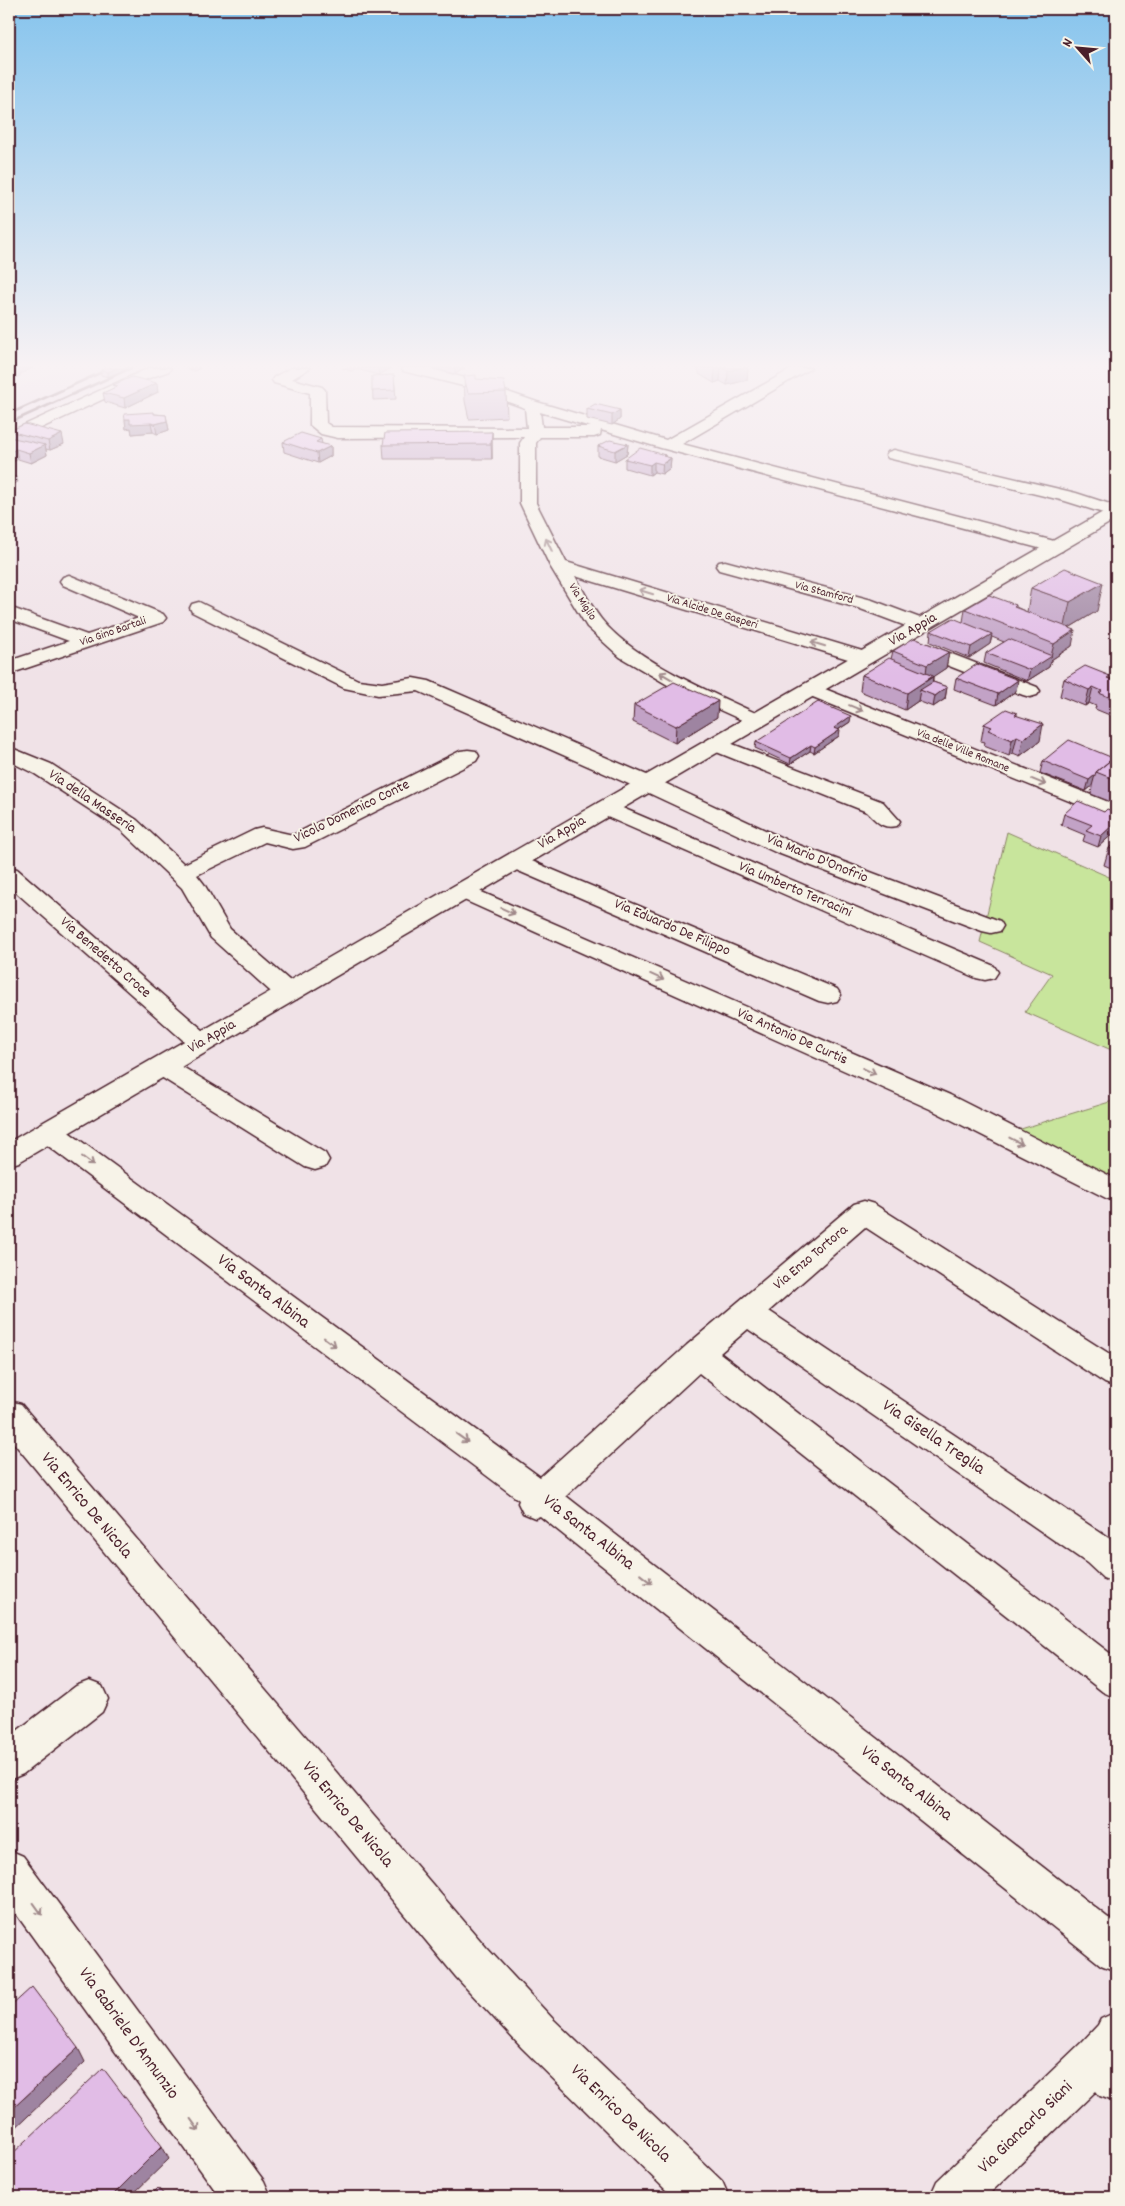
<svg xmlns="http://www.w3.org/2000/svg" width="1125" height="2206" viewBox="0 0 1125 2206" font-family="Dekko,sans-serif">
  <rect width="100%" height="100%" fill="#f0e2e7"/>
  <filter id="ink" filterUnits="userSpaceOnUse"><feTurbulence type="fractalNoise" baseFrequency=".02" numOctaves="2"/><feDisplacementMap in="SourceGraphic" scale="10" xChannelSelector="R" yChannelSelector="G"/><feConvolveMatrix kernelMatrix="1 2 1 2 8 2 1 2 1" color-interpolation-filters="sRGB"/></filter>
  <g filter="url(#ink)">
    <!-- built -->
    <path fill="#ecd7e7" d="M63 368H142L9 428V392Z"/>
    <!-- green -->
    <path fill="#c8e59c" stroke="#898264" d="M1007 832 1116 880V1052L1025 1012 1052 974 980 942Z
      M1116 1100V1184L1011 1132Z"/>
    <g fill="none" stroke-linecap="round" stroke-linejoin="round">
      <!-- street casing -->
      <g stroke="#4a1f2b" stroke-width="3">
        <path id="street" d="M149 368H171L169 371 149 378 9 443V432Z
          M291 368H310L292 379 322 387 325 390 326 423 332 427 527 428 525 408 463 386 403 371 401 368H427L473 380 537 402 666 440 793 368H811L682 444 1062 543 1065 547 1062 551 1056 552 1050 551 661 448 601 430 600 435 594 437H540L536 443V503L566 562 872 654 875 658 872 662 865 664 858 662 575 576C583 590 591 606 601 619 634 661 716 694 764 717L767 721 764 725 757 727 678 691 620 657 587 627 550 566 520 503V443L524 437 338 438 321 434 310 425V393L274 383 272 380 274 377ZM540 412 591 427H542Z
          M894 450 1076 493 1116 506V517L1065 501 888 458 886 455 888 452Z
          M725 561 872 600 928 621 931 625 928 629 921 631 914 629 858 608 719 570 716 566 719 562Z
          M69 575 163 614 166 618 163 622 9 674V661L69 641 9 619V607L87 635 139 618 63 585 60 581 63 577Z
          M199 602 358 680 382 683 413 678 429 681 656 779 791 842 1000 921 1003 926 1000 931 991 933 982 931 775 852 640 789 418 691 378 695 344 688 192 612 190 608 192 604Z
          M913 639 1037 687 1040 691 1037 695 1030 697 1023 695 906 649 903 645 906 641Z
          M810 683 1116 805V820L803 693 800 689 803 685Z
          M717 738 883 802 900 821 897 826C882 829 877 822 867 812L709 749 706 744 709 739Z
          M9 747 51 764 137 820 184 864 254 830 262 828 293 835 460 751 468 750 476 751 479 756 476 761 305 847 293 849 265 842 197 875 204 884 230 929 297 987 301 993 297 999 288 1001 279 999 211 938 182 888 121 830 35 774 9 761Z
          M606 801 994 966 998 972 994 978 985 980 976 978 598 813 595 808 598 803Z
          M515 854 837 989 841 995 837 1001 828 1003 819 1001 507 866 503 861 507 856Z
          M9 867 17 869 211 1037 215 1043 211 1049 202 1052 193 1049 9 886Z
          M463 884 950 1095 1116 1179V1201L1106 1198 930 1109 455 896 451 891 455 886Z
          M162 1057 171 1060 325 1153 329 1160 325 1167 315 1170 305 1167 153 1072 149 1066 153 1060Z
          M49 1122 59 1125 540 1477 687 1345 854 1204 864 1201 874 1204 1116 1358V1387L1105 1383 865 1227 769 1311 1113 1541 1116 1544V1583L1103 1578 1087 1563 748 1329 720 1353 1116 1658V1698L1103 1692 699 1373 566 1496 1116 1924V1971L1101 1965 540 1516 535 1518 523 1513 518 1503 519 1500 39 1139 35 1132 39 1125Z
          M9 1401 21 1404 486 1947 552 2018 722 2181 729 2197H673L522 2048 456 1977 9 1437Z
          M89 1681 102 1686 108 1699 102 1712 23 1774 9 1780V1737L76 1686Z
          M9 1850 23 1856 264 2181 271 2197H220L9 1904Z
          M1116 2012V2102L1100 2096 1096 2091 986 2197H930L937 2181 1082 2042 1098 2025 1101 2019Z"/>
      </g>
      <!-- secondary casing -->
      <g stroke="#4a1f2b" stroke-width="3">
        <path id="secondary" d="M1116 507V519L19 1162 9 1165V1142L1110 508Z"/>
      </g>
      <!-- street -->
      <use href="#street" fill="#f7f3e8" fill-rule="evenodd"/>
      <!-- secondary -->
      <use href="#secondary" fill="#f7f3e8" fill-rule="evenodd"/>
      <!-- rail -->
      <path stroke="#4a1f2b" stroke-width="2.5" d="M9 414 111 368
        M9 423 131 368"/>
    </g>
    <!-- wall -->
    <path fill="#c2a2c6" stroke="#4a1f2b" d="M128 368 108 377 101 375V370Z
      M184 368H200L195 371Z
      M342 368H391L379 375 356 369 351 371Z
      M433 368H465L455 374Z
      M696 368H748L747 380 727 385 720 381 714 383 699 374V371Z
      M394 375 396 399 373 400 372 376Z
      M464 376 476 379 506 392 507 417 469 419 465 401Z
      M113 385 158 392 125 408 105 402 103 393 114 388Z
      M587 409 620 410V419L612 425 587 419Z
      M154 414 166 415 169 430 157 434 153 432 132 434 131 428 126 429 125 419Z
      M9 431 64 444 50 450 46 449 47 455 31 463 18 459 9 464V437H11Z
      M492 432V459H384L383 445Z
      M321 439 322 444 331 446V456L318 463 284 452 283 442Z
      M628 444 627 454 615 461 598 456V446Z
      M665 455V457L671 458 670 468 662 474 654 472 650 475 625 468V459Z
      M1031 588 1097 611 1069 628 1072 646 1051 660 1049 667 1027 681 984 663 986 653 1004 642 992 637 990 644 969 658 930 642 931 631 963 622 965 609 1016 605V607L1027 612Z
      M893 651 949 652 946 668 933 676V682L947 687 945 699 933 707 918 701 905 710 860 691 862 675 891 659Z
      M956 678 1016 691 996 705 954 689Z
      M1109 678 1116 681V714L1112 716 1095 709 1096 706 1089 703 1085 706 1060 696 1064 679Z
      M634 705 717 717 675 743 633 722Z
      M1017 713V716L1040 741 1020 756 1013 753 1009 756 984 746 985 742 981 741 984 724Z
      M850 722 838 730 839 736 814 753 810 751 790 764 755 748 756 742Z
      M1116 756V804L1091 794 1092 786 1086 791 1040 773 1043 761 1113 758Z
      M1104 812H1116V831L1098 847 1083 841 1085 835 1061 825 1064 814Z
      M1116 841V870L1104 865 1109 848Z"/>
    <!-- shaded-wall -->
    <path fill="#9e84a1" stroke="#4a1f2b" d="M15 368H33L20 374V376L9 381V371Z
      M117 368H128L108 377V372Z
      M378 368H391L379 375Z
      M455 368H465L455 374Z
      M717 368H721L720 381 714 383 715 369Z
      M741 368H748L747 380 727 385 728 371Z
      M157 383 158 392 125 408 124 398Z
      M620 410V419L612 425V415Z
      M125 419H130L151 423 153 432 132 434 131 428 126 429Z
      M167 421 169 430 157 434 155 424Z
      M492 432V459L491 444Z
      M62 434 64 444 50 450 48 441Z
      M628 444 627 454 615 461V451Z
      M45 445 47 455 31 463 29 453Z
      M331 446V456L318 463 317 453Z
      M16 449 18 459 9 464V453Z
      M665 455V463L671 458 670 468 662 474 663 456Z
      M654 462V472L650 475V465Z
      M16 477 18 482 9 486V480Z
      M1103 583 1097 611 1064 631 1070 602Z
      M1075 630 1072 646 1051 660 1049 667 1027 681 1030 670 1051 656 1054 644Z
      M992 634 990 644 969 658 971 647Z
      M949 652 946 668 925 682 927 665Z
      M933 676 931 693 920 690 918 701 905 710 907 693Z
      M1018 680 1016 691 996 705 998 694Z
      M947 687 945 699 933 707 935 696Z
      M1093 687 1089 703 1085 706 1089 690Z
      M1116 700V714L1112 716Z
      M718 701 717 717 675 743 676 726Z
      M851 716 850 722 833 733 834 728Z
      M1043 724 1040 741 1020 756 1023 739Z
      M840 730 839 736 814 753 815 747Z
      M1017 736 1013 753 1009 756 1012 740Z
      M811 745 810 751 790 764 791 758Z
      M1095 775 1092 786 1086 791 1089 780Z
      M1116 822V831L1098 847 1101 836Z
      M78 2048 85 2062 9 2134V2112Z
      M162 2146 169 2159 130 2197H111Z"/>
    <!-- building -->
    <path fill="#e1bce6" stroke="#4a1f2b" d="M105 368H117L108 372 101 370Z
      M722 368H741L728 371Z
      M394 375 395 390 372 391V376Z
      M476 375V379L504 381 506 392 468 393 464 376Z
      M132 377 157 383 124 398 103 393 118 386 113 385Z
      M595 404 620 410 612 415 587 409Z
      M154 412V414L166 415 167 421 155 424 151 423 130 424V419H125L124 414Z
      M25 424 62 434 48 441 9 431Z
      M492 432 491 444 383 445 385 433Z
      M301 433 321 439 316 442 331 446 317 453 283 442Z
      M9 437 45 445 29 453 16 449 9 453Z
      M610 440 628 444 615 451 598 446Z
      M640 448 665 455 663 456 671 458 662 464 654 462 650 465 625 459Z
      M9 474 16 477 9 480Z
      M1065 568 1103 583 1070 602 1031 588Z
      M989 595 1016 605 1014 607 1075 630 1054 644 965 609Z
      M953 618 992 634 971 647 931 631Z
      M914 638 949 652 927 665 893 651Z
      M1009 639 1052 656 1030 670 986 653Z
      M889 658 933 676 907 693 862 675Z
      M977 664 1018 680 998 694 956 678Z
      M1085 666 1110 676 1107 678 1116 681V700L1099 693 1102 691 1093 687 1089 690 1064 679Z
      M674 682 718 701 676 726 634 705Z
      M933 682 947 687 935 696 920 690Z
      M818 702 851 716 834 728 840 730 815 747 811 745 791 758 756 742Z
      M1006 709 1017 713 1015 715 1043 724 1023 739 1017 736 1012 740 988 730 992 727 984 724Z
      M1069 740 1113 758 1096 772 1095 775 1089 780 1043 761Z
      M1116 756V780L1096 772Z
      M1078 801 1104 812 1107 809 1116 812V822L1101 836 1086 830 1092 825 1064 814Z
      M1116 841V851L1109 848Z
      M32 1987 78 2048 9 2112V2008Z
      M103 2068 162 2146 111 2197H9V2157Z
      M158 2188 166 2197H149Z"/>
    <!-- one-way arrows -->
    <defs><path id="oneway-shaft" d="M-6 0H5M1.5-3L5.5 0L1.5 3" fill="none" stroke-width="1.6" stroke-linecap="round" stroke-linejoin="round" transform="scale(1.25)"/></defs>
    <g stroke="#a0898a">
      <use href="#oneway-shaft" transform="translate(549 545) rotate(-115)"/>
      <use href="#oneway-shaft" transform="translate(646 592) rotate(-163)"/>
      <use href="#oneway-shaft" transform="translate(818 644) rotate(-163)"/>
      <use href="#oneway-shaft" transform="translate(666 676) rotate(-149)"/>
      <use href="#oneway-shaft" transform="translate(856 708) rotate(22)"/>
      <use href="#oneway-shaft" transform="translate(1039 782) rotate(22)"/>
      <use href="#oneway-shaft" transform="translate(508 911) rotate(24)"/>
      <use href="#oneway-shaft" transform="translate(657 977) rotate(24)"/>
      <use href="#oneway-shaft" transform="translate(869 1071) rotate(24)"/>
      <use href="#oneway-shaft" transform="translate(1016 1141) rotate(27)"/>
      <use href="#oneway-shaft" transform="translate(88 1161) rotate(37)"/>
      <use href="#oneway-shaft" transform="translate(330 1342) rotate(36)"/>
      <use href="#oneway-shaft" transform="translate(462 1438) rotate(36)"/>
      <use href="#oneway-shaft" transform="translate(646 1579) rotate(38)"/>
      <use href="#oneway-shaft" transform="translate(38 1909) rotate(54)"/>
      <use href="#oneway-shaft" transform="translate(195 2125) rotate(54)"/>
    </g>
  </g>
  <!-- sky -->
  <linearGradient id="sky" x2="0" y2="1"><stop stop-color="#86c4ed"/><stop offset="0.54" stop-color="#f8f2f4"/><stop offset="1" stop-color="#f8f2f4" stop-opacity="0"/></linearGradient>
  <rect width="1125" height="677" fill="url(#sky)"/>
  <g text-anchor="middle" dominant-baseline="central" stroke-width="4" stroke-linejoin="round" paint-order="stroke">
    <!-- far-street labels -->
    <g font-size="12" fill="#4a1f2b" stroke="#f7f3e8">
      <text transform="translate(824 593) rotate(15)">Via Stamford</text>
      <text transform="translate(582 602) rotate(57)">Via Miglio</text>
      <text transform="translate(712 612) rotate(17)">Via Alcide De Gasperi</text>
      <text transform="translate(113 632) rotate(-19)">Via Gino Bartali</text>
      <text transform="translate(963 751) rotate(22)">Via delle Ville Romane</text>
    </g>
    <!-- street labels -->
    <g font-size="15" fill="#4a1f2b" stroke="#f7f3e8">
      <text transform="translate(913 630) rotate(-30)">Via Appia</text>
      <text transform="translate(92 802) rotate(34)">Via della Masseria</text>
      <text transform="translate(352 812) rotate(-26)">Vicolo Domenico Conte</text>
      <text transform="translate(562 833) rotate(-30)">Via Appia</text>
      <text transform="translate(817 859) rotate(22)">Via Mario D'Onofrio</text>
      <text transform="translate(795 890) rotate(23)">Via Umberto Terracini</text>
      <text transform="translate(672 928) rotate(23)">Via Eduardo De Filippo</text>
      <text transform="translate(105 958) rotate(41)">Via Benedetto Croce</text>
      <text transform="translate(212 1037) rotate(-30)">Via Appia</text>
      <text transform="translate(792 1037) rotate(24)">Via Antonio De Curtis</text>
      <text transform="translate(811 1258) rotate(-40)">Via Enzo Tortora</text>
    </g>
    <!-- near-street labels -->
    <g font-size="18" fill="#4a1f2b" stroke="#f7f3e8">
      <text transform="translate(263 1292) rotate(37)">Via Santa Albina</text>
      <text transform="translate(933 1438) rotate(34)">Via Gisella Treglia</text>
      <text transform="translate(86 1506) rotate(50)">Via Enrico De Nicola</text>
      <text transform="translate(588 1533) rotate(38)">Via Santa Albina</text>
      <text transform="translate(906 1784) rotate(38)">Via Santa Albina</text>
      <text transform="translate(347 1815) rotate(50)">Via Enrico De Nicola</text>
      <text transform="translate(128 2034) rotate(54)">Via Gabriele D'Annunzio</text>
      <text transform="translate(620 2114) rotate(44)">Via Enrico De Nicola</text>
      <text transform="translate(1026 2128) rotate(-44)">Via Giancarlo Siani</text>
    </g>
  </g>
  <!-- margin -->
  <rect width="1125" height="2206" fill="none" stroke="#f7f3e8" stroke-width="30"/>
  <rect x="15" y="15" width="1095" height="2176" fill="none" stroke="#4a1f2b" stroke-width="2" filter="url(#ink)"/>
  <!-- north arrow -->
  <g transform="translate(1078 48) rotate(297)" stroke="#f7f3e8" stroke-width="4" paint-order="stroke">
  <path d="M0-4L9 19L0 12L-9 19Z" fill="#4a1f2b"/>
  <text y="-8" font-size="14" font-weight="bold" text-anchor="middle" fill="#4a1f2b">N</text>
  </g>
</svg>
